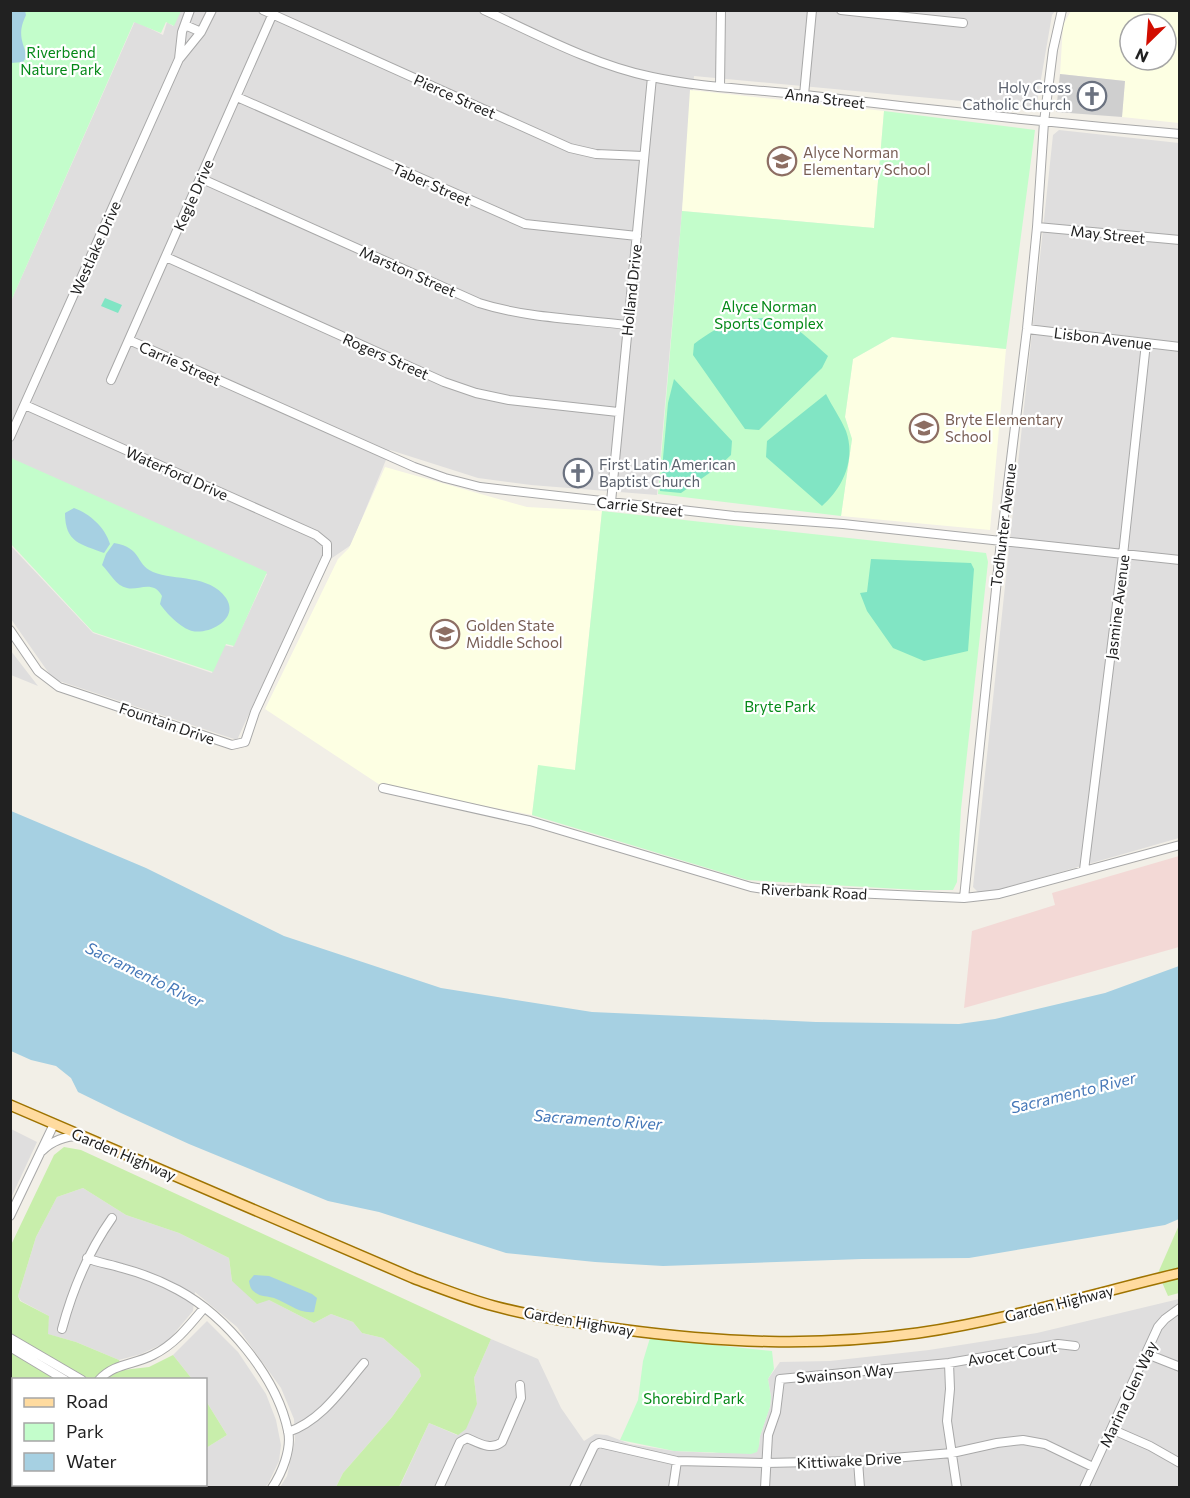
<svg xmlns="http://www.w3.org/2000/svg" width="1190" height="1498" viewBox="0 0 1190 1498" font-family="Commissioner,sans-serif">
  <rect width="100%" height="100%" fill="#f2efe7"/>
  <!-- residential -->
  <path fill="#dfdede" d="M181 10 1055 11 1052 15 1036 108 694 76 657 495 531 485 478 478 390 450 351 545 316 569 237 740 53 679 11 619 10 545 93 633 212 673 224 645 233 647 267 574 11 460V301L135 21 163 35 167 22 173 26Z
    M1059 130 1179 143V838L987 893 978 892 973 887 1053 135Z
    M10 651H11L38 686 11 675Z
    M11 1129 37 1142 11 1198Z
    M83 1188 126 1215 179 1233 229 1258 232 1281 314 1323 331 1314 353 1322 362 1333 383 1338 419 1369 421 1376 392 1417 343 1473 336 1487H280L287 1476 295 1440 294 1419 281 1388 237 1327 195 1292 193 1311 167 1342 141 1354 119 1360 76 1342 47 1334 49 1316 21 1301 18 1296 36 1237 57 1197Z
    M1179 1299V1487L399 1488 429 1423 457 1435 477 1404 474 1378 491 1339 538 1359 561 1408 584 1441 595 1434 607 1435 630 1444 674 1451 713 1453 759 1446 760 1436 770 1407 771 1397 768 1379 780 1362 830 1361 929 1350 1037 1333Z
    M207 1321 238 1352 266 1394 276 1420 281 1445 279 1461 268 1484 264 1488H100V1484L125 1485 130 1487 135 1484H206V1448L227 1435 206 1401V1380L192 1379 173 1355Z
    M13 1413 14 1484H90V1487L11 1488 10 1414Z"/>
  <!-- commercial -->
  <path fill="#f3d9d6" d="M1179 856V947L964 1008 972 931 1055 905 1052 893Z"/>
  <!-- education -->
  <path fill="#fdffe3" fill-rule="evenodd" d="M1071 11H1179V123L1122 117 1125 81 1060 74 1063 25ZM1130 24H1166V60H1130Z
    M690 90 884 111 874 228 682 211Z
    M892 337 1006 349 990 530 841 516 852 439 845 417 853 359Z
    M385 467 527 507 602 511 575 770 538 766 532 815 380 785 265 709 338 559 349 548Z"/>
  <!-- religious -->
  <path fill="#cfcfcf" d="M1060 74 1125 81 1122 117 1056 112Z"/>
  <!-- grass -->
  <path fill="#c8eeab" d="M64 1147 81 1150 491 1339 474 1378 477 1404 466 1429 458 1435 429 1423 399 1487H336L343 1473 392 1417 421 1376 419 1369 383 1338 362 1333 353 1322 331 1314 314 1323 269 1300 257 1304 232 1281 229 1258 179 1233 126 1215 83 1188 57 1197 36 1237 18 1296 20 1301 49 1316 48 1334 76 1342 119 1360 123 1370 149 1367 173 1355 192 1379H89L11 1336 10 1247 54 1155Z
    M1179 1225V1293L1168 1296 1158 1273Z
    M11 1353 55 1379 14 1380 13 1413 11 1414Z
    M206 1401 227 1435 206 1448Z"/>
  <!-- park -->
  <path fill="#c3fdcb" d="M117 10 181 11 174 26 166 22 161 33 134 22 11 301V11Z
    M884 111 1035 130 1006 349 892 337 853 359 845 417 852 439 841 516 658 494 682 211 874 228Z
    M11 458 267 572 234 646 226 644 213 672 93 632 11 544Z
    M602 511 986 553 988 562 961 809 957 882 953 890H918L747 880 532 815 538 765 575 770Z
    M650 1338 772 1351 774 1369 768 1379 771 1397 770 1407 760 1436 759 1446 757 1452 751 1454 674 1451 620 1440 638 1400 643 1361Z"/>
  <!-- pitch -->
  <path fill="#81e5c4" d="M105 298 122 305 118 313 101 306Z
    M763 318C797 324 803 334 828 356L822 368 759 430 745 429 693 355 694 344C720 325 730 320 763 318Z
    M674 379 732 441 731 455 718 467 681 493 660 491 668 403Z
    M826 394C832 406 841 419 846 431 856 459 843 488 822 506L766 457 767 441Z
    M871 559 971 563 974 569 968 651 924 661 893 648 867 611 860 593 867 592Z"/>
  <!-- water -->
  <path fill="#a6d0e2" d="M10 11H25L26 15C18 32 21 39 27 56L23 62 11 63Z
    M74 508C90 514 105 527 110 544L104 553C81 544 65 543 65 513Z
    M114 543C143 548 134 563 153 572 175 581 209 574 226 598 240 619 209 635 192 631 181 628 166 613 160 604L162 596C153 579 138 591 127 588 116 586 110 573 102 565L106 554Z
    M11 811 146 868 284 936 441 988 592 1012 816 1022 959 1024 995 1019 1105 993 1179 966V1219L1165 1225 969 1258 862 1259 663 1266 595 1262 506 1253 379 1212 328 1201 189 1144 121 1113 78 1092 71 1078 56 1066 31 1060 11 1051Z
    M254 1275 269 1276 312 1294 317 1298 314 1312C299 1314 288 1303 274 1298 268 1296 261 1297 256 1293 251 1290 250 1287 249 1281Z"/>
  <g fill="none" stroke-linecap="round" stroke-linejoin="round">
    <!-- minor casing -->
    <g stroke="#a8a8a8" stroke-width="10">
      <path id="minor" d="M263 10 570 148 596 154 643 156
        M484 10C538 35 594 65 652 77 703 88 754 89 805 95 930 110 1055 123 1180 134
        M841 10 963 23
        M185 25 201 32
        M180 58 201 32 212 10
        M720 87 721 10
        M804 95 812 10
        M237 97 525 224 637 236
        M200 178 479 303C526 318 578 319 627 325
        M1037 227 1180 240
        M166 257 444 382 476 393 509 400 618 412
        M1027 329 1180 347
        M129 340 414 467 445 478 480 487 734 516 843 524 1180 560
        M111 380 274 11
        M10 437 179 59 182 32 190 10
        M611 502 652 77
        M10 630 38 671 59 687 232 745 245 742 255 712 327 556V544L316 535 25 405
        M383 788 530 821 751 887 764 889 964 898 999 894 1180 845
        M1084 870 1123 555 1146 343
        M964 898 1001 541 1027 329 1037 227 1044 122 1053 50 1062 10
        M42 1151C53 1140 65 1136 80 1136
        M10 1216 54 1124
        M87 1258C98 1263 110 1264 122 1268 141 1273 161 1281 178 1290 226 1316 277 1377 288 1431 292 1449 282 1473 272 1488
        M62 1329C73 1288 88 1252 112 1218
        M10 1338 82 1380
        M10 1347 65 1380
        M1147 1354 1180 1367
        M949 1363 950 1389 947 1421 957 1488
        M99 1380C114 1363 134 1365 153 1355 175 1344 189 1326 204 1308
        M1111 1429 1150 1446 1180 1463
        M288 1432C321 1421 342 1389 364 1363
        M858 1461 860 1488
        M96 1484V1488
        M439 1488 460 1442 467 1438C479 1443 491 1451 502 1442L521 1398 520 1385
        M574 1488 594 1446 599 1443 677 1461 766 1463 858 1461 952 1453 997 1443 1023 1440 1045 1444 1093 1467
        M673 1488 677 1461
        M765 1488 768 1435 776 1412 780 1379 949 1363 1058 1344 1075 1346
        M1084 1488 1158 1327 1165 1319 1180 1308"/>
    </g>
    <!-- major casing -->
    <g stroke="#9e7300" stroke-width="12">
      <path id="major" d="M10 1105 413 1278C440 1288 467 1299 494 1306 535 1317 578 1323 619 1329 722 1343 816 1347 918 1333 1006 1320 1093 1294 1180 1273"/>
    </g>
    <!-- minor -->
    <use href="#minor" stroke="#fff" stroke-width="8"/>
    <!-- major -->
    <use href="#major" stroke="#ffdb9f" stroke-width="9"/>
  </g>
  <!-- icons -->
  <defs>
    <g id="church-ring" transform="scale(1.5)"><circle r="9.5" fill="#fff" stroke="#6b7280" stroke-width="1.5"/><path d="M-1.2-6h2.4v3.5h3.3v2.4h-3.3V6h-2.4V-.1h-3.3v-2.4h3.3Z" fill="#6b7280"/></g>
    <g id="school-ring" transform="scale(1.5)"><circle r="9.5" fill="#fff" stroke="#8d6e63" stroke-width="1.5"/><path d="M0-5L7-2L0 1L-7-2ZM-4 1L0 2.5L4 1V4Q0 6-4 4Z" fill="#8d6e63"/></g>
  </defs>
  <g fill-rule="evenodd">
    <use href="#church-ring" x="1092" y="96"/>
    <use href="#school-ring" x="782" y="161"/>
    <use href="#school-ring" x="924" y="428"/>
    <use href="#church-ring" x="578" y="473"/>
    <use href="#school-ring" x="445" y="634"/>
  </g>
  <g text-anchor="middle" dominant-baseline="central" stroke-width="4.5" stroke-linejoin="round" paint-order="stroke">
    <!-- park labels -->
    <g font-size="15" fill="#058918" stroke="#fff">
      <text x="61" y="52">Riverbend<tspan x="61" dy="17">Nature Park</tspan></text>
      <text x="769" y="306">Alyce Norman<tspan x="769" dy="17">Sports Complex</tspan></text>
      <text x="780" y="706">Bryte Park</text>
      <text x="694" y="1398">Shorebird Park</text>
    </g>
    <!-- worship labels -->
    <g font-size="15" fill="#5b616d" stroke="#fff" text-anchor="end">
      <text x="1071" y="87">Holy Cross<tspan x="1071" dy="17">Catholic Church</tspan></text>
      <text x="599" y="464" text-anchor="start">First Latin American<tspan x="599" dy="17">Baptist Church</tspan></text>
    </g>
    <!-- street labels -->
    <g font-size="15" fill="#212121" stroke="#fff">
      <text transform="translate(455 96) rotate(24)">Pierce Street</text>
      <text transform="translate(825 98) rotate(7)">Anna Street</text>
      <text transform="translate(432 184) rotate(24)">Taber Street</text>
      <text transform="translate(193 195) rotate(-66)">Kegle Drive</text>
      <text transform="translate(1108 234) rotate(6)">May Street</text>
      <text transform="translate(95 248) rotate(-66)">Westlake Drive</text>
      <text transform="translate(408 271) rotate(24)">Marston Street</text>
      <text transform="translate(631 290) rotate(-84)">Holland Drive</text>
      <text transform="translate(1103 338) rotate(7)">Lisbon Avenue</text>
      <text transform="translate(386 356) rotate(24)">Rogers Street</text>
      <text transform="translate(180 363) rotate(24)">Carrie Street</text>
      <text transform="translate(177 473) rotate(24)">Waterford Drive</text>
      <text transform="translate(640 506) rotate(6)">Carrie Street</text>
      <text transform="translate(1003 525) rotate(-83)">Todhunter Avenue</text>
      <text transform="translate(1117 607) rotate(-83)">Jasmine Avenue</text>
      <text transform="translate(167 723) rotate(19)">Fountain Drive</text>
      <text transform="translate(814 891) rotate(3)">Riverbank Road</text>
      <text transform="translate(124 1154) rotate(23)">Garden Highway</text>
      <text transform="translate(1059 1303) rotate(-14)">Garden Highway</text>
      <text transform="translate(579 1321) rotate(10)">Garden Highway</text>
      <text transform="translate(1012 1353) rotate(-9)">Avocet Court</text>
      <text transform="translate(845 1373) rotate(-5)">Swainson Way</text>
      <text transform="translate(1128 1394) rotate(-65)">Marina Glen Way</text>
      <text transform="translate(849 1460) rotate(-3)">Kittiwake Drive</text>
    </g>
    <!-- education labels -->
    <g font-size="15" fill="#785e54" stroke="#fff" text-anchor="start">
      <text x="803" y="152">Alyce Norman<tspan x="803" dy="17">Elementary School</tspan></text>
      <text x="945" y="419">Bryte Elementary<tspan x="945" dy="17">School</tspan></text>
      <text x="466" y="625">Golden State<tspan x="466" dy="17">Middle School</tspan></text>
    </g>
    <!-- water labels -->
    <g font-size="16" font-style="italic" fill="#4678b8" stroke="#fff">
      <text transform="translate(145 974) rotate(26)">Sacramento River</text>
      <text transform="translate(1073 1092) rotate(-14)">Sacramento River</text>
      <text transform="translate(598 1119) rotate(4)">Sacramento River</text>
    </g>
  </g>
  <!-- border -->
  <rect width="1190" height="1498" fill="none" stroke="#212121" stroke-width="24"/>
  <!-- legend -->
  <rect x="12" y="1378" width="195" height="108" fill="#ffffff" stroke="#a6a6a6" stroke-width="1.5"/>
  <rect x="24" y="1398" width="30" height="9" fill="#ffdb9f" stroke="#a6a6a6" stroke-width="1.5"/>
  <text x="66" y="1408" font-size="18" fill="#212121">Road</text>
  <rect x="24" y="1423" width="30" height="18" fill="#c3fdcb" stroke="#a6a6a6" stroke-width="1.5"/>
  <text x="66" y="1438" font-size="18" fill="#212121">Park</text>
  <rect x="24" y="1453" width="30" height="18" fill="#a6d0e2" stroke="#a6a6a6" stroke-width="1.5"/>
  <text x="66" y="1468" font-size="18" fill="#212121">Water</text>
  <!-- north arrow -->
  <g transform="translate(1148 42) rotate(205)"><circle r="28" fill="#ffffff" stroke="#a6a6a6" stroke-width="1.5"/>
  <path d="M0-4.5L10 22L0 15L-10 22Z" fill="#d20d00"/>
  <text y="-9" font-size="16" font-weight="bold" text-anchor="middle" fill="#212121">N</text>
  </g>
</svg>
